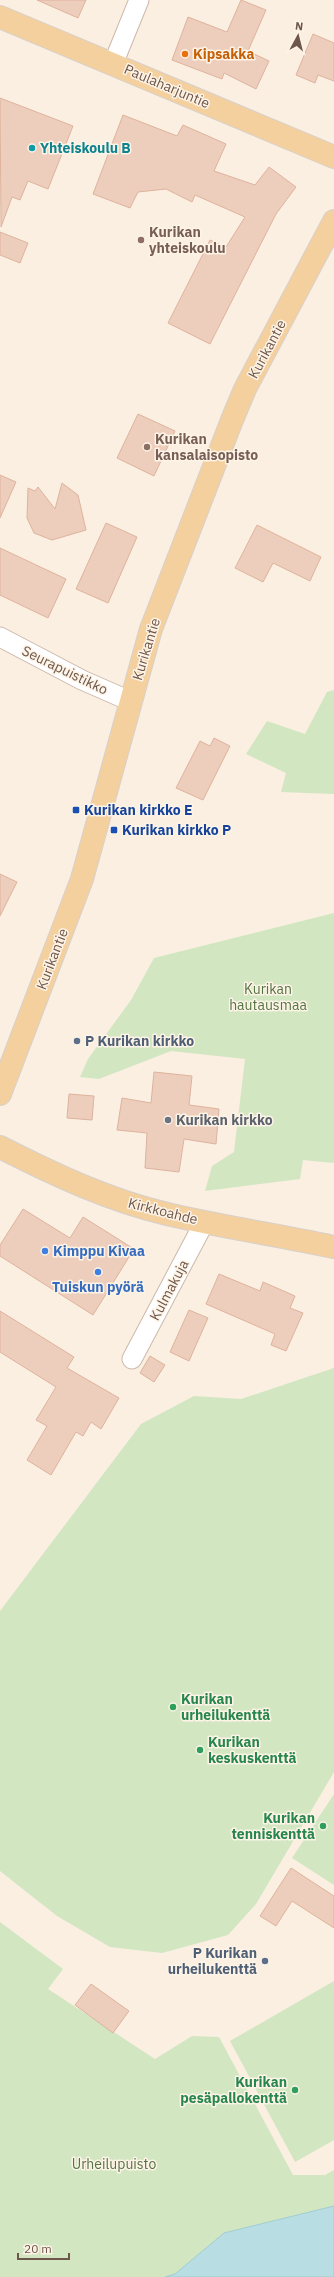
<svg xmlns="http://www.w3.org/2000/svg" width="334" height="2277" viewBox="0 0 334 2277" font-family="'IBM Plex Sans',sans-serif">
  <rect width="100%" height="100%" fill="#faefe1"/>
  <!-- green -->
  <path fill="#d2e6c2" d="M334 690V794L281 792 286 773 246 754 267 721 305 734 327 692Z
    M334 913V1163L303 1160 300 1179 205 1191 212 1166 234 1152 245 1059 171 1051 99 1079 80 1077 88 1059 131 1000 154 958Z
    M334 1368V1772L256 1904 228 1935 162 1953 110 1947 57 1916 0 1871V1611L141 1424 194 1396 241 1399Z
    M334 1794V1885L292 1858Z
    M0 1922 63 1969 48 1989 155 2059 192 2036 219 2037 293 2175H325L334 2170V2206L224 2233 175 2274 165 2277H0Z
    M334 1981V2140L295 2162 230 2041Z"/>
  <!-- water -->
  <path fill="#b8dde2" stroke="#9fcdd2" d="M334 2206V2277H165L175 2274 224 2233Z"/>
  <!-- building -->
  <path fill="#edcdbb" stroke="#dfb39d" d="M37 0H86L78 18Z
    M241 0 266 10 248 51 269 61 256 89 224 73 222 79 172 60 188 17 227 32Z
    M313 34 334 43V81L318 75 315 83 296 75Z
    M0 98 73 126 48 189 28 181 20 200 12 197 1 227Z
    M123 115 177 136 183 125 226 144 214 171 255 185 269 167 296 187 276 214 210 344 168 323 210 240 226 247 245 217 195 195 192 202 166 189 138 192 130 208 93 194Z
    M0 232 28 243 20 263 0 255Z
    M138 414 175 431 154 476 117 458Z
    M0 475 16 482 0 518Z
    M62 483 78 495 86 530 52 540 34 533 27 518 28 488 35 491 38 487 55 509Z
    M106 523 137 537 108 603 76 589Z
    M257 525 321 557 310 581 273 563 263 582 235 568Z
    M0 548 66 579 48 618 0 595Z
    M214 738 230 746 203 800 176 788 200 741 210 746Z
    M0 874 17 882 0 916Z
    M154 1072 192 1076 189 1105 219 1109 216 1144 184 1139 179 1172 145 1168 147 1133 117 1130 122 1098 151 1103Z
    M69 1094 94 1096 92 1120 67 1118Z
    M23 1209 70 1238 83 1217 134 1249 93 1315 0 1256V1245Z
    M219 1274 260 1291 263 1282 295 1296 290 1308 303 1313 286 1351 271 1345 275 1334 206 1304Z
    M189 1310 208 1318 189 1361 170 1352Z
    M0 1311 74 1357 67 1368 119 1398 101 1429 91 1422 83 1436 76 1432 51 1475 27 1460 47 1426 36 1420 56 1387 0 1352Z
    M150 1356 165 1365 154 1382 140 1373Z
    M291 1868 334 1896V1928L292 1901 276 1926 260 1916Z
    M91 1984 129 2011 113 2033 75 2005Z"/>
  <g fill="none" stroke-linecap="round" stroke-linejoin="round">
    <!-- minor casing -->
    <g stroke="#ccb9ac" stroke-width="21">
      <path id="minor" d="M113 64 139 0
        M0 637 82 680 130 701
        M132 1359 205 1221"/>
    </g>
    <!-- major casing -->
    <g stroke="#d7d0cc" stroke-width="24">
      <path id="major" d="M0 17 334 157
        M0 1094 82 879 151 629 232 420 245 389 334 221
        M0 1147C53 1174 108 1200 167 1214 222 1227 278 1235 334 1247"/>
    </g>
    <!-- minor -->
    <use href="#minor" stroke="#fff" stroke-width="19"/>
    <!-- major -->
    <use href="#major" stroke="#f4d09e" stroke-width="22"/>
  </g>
  <!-- markers -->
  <circle fill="#e8710a" stroke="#fdf4e7" stroke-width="1.5" cx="185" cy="54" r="4"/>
  <circle fill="#0f9aa8" stroke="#fdf4e7" stroke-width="1.5" cx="32" cy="148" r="4"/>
  <g fill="#8d6e63" stroke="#fdf4e7" stroke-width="1.5">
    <circle cx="141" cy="240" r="4"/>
    <circle cx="147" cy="447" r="4"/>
  </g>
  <g fill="#1a4fb4" stroke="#fdf4e7" stroke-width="1.5">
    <rect x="72" y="806" width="8" height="8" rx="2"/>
    <rect x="110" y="826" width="8" height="8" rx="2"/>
  </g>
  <g fill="#5c6f8a" stroke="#fdf4e7" stroke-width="1.5">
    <circle cx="77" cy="1041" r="4"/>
    <circle cx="265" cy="1961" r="4"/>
  </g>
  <circle fill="#6b7280" stroke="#fdf4e7" stroke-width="1.5" cx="168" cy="1120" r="4"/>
  <g fill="#3f7fe0" stroke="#fdf4e7" stroke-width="1.5">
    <circle cx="45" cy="1251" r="4"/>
    <circle cx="98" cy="1272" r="4"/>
  </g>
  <g fill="#2e9e5b" stroke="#fdf4e7" stroke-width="1.5">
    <circle cx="173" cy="1707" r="4"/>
    <circle cx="200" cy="1750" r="4"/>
    <circle cx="323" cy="1826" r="4"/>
    <circle cx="295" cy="2090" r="4"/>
  </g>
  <g text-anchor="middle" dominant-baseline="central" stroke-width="3" stroke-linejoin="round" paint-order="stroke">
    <!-- food labels -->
    <g font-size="14" font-weight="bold" fill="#c56008" stroke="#fdf4e7" text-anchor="start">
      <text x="193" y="54">Kipsakka</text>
    </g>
    <!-- street labels -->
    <g font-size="14" fill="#6f564a" stroke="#fdf4e7">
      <text transform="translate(167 86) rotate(23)">Paulaharjuntie</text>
      <text transform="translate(267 349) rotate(-62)">Kurikantie</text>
      <text transform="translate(146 649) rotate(-73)">Kurikantie</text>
      <text transform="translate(65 670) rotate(26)">Seurapuistikko</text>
      <text transform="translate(52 959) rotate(-69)">Kurikantie</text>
      <text transform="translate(163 1211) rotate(14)">Kirkkoahde</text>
      <text transform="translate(169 1290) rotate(-62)">Kulmakuja</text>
    </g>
    <!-- culture labels -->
    <g font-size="14" font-weight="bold" fill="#0d838f" stroke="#fdf4e7" text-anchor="start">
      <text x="40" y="148">Yhteiskoulu B</text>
    </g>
    <!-- education labels -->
    <g font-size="14" font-weight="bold" fill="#785e54" stroke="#fdf4e7" text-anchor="start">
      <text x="149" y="232">Kurikan<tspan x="149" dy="16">yhteiskoulu</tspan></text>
      <text x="155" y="439">Kurikan<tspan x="155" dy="16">kansalaisopisto</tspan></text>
    </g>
    <!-- transit labels -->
    <g font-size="14" font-weight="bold" fill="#164399" stroke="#fdf4e7" text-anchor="start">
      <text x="84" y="810">Kurikan kirkko E</text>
      <text x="122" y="830">Kurikan kirkko P</text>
    </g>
    <!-- park labels -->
    <g font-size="14" fill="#547443" stroke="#fdf4e7">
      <text x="268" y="989">Kurikan<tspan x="268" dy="16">hautausmaa</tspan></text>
      <text x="114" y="2164">Urheilupuisto</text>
    </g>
    <!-- service labels -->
    <g font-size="14" font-weight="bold" fill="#4e5e75" stroke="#fdf4e7" text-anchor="start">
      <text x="85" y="1041">P Kurikan kirkko</text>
      <text x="257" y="1953" text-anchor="end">P Kurikan<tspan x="257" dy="16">urheilukenttä</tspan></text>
    </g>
    <!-- worship labels -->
    <g font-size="14" font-weight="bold" fill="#5b616d" stroke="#fdf4e7" text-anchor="start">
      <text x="176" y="1120">Kurikan kirkko</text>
    </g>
    <!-- shop labels -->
    <g font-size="14" font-weight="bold" fill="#366cbe" stroke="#fdf4e7" text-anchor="start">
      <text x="53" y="1251">Kimppu Kivaa</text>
      <text x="98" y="1287" text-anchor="middle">Tuiskun pyörä</text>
    </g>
    <!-- leisure labels -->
    <g font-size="14" font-weight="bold" fill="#27864d" stroke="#fdf4e7" text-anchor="start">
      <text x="181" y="1699">Kurikan<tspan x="181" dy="16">urheilukenttä</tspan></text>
      <text x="208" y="1742">Kurikan<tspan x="208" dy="16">keskuskenttä</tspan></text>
      <text x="315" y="1818" text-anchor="end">Kurikan<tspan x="315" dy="16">tenniskenttä</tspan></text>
      <text x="287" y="2082" text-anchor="end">Kurikan<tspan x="287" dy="16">pesäpallokenttä</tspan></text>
    </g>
  </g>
  <!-- north arrow -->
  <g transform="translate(298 36) rotate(7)" stroke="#fdf4e7" stroke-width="3" paint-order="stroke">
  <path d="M0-3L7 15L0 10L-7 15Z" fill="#6f564a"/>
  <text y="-6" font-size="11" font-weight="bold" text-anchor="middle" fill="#6f564a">N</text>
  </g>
  <!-- scale -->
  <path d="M18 2253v6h51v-6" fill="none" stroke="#6f564a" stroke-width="2"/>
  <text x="24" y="2253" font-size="12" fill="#6f564a" stroke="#fdf4e7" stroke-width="3" paint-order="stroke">20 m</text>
</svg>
